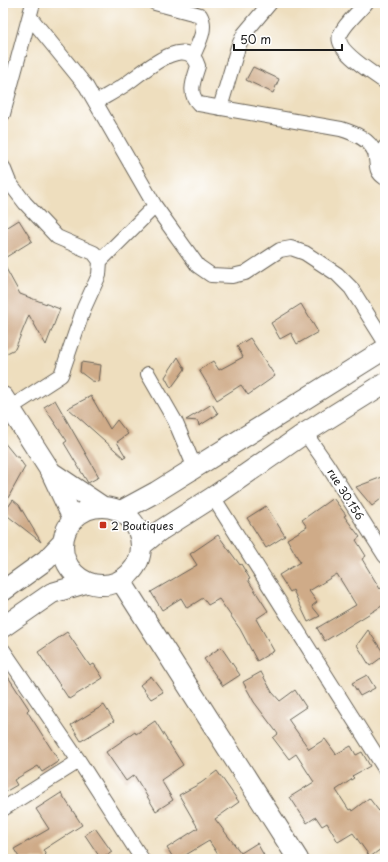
<svg xmlns="http://www.w3.org/2000/svg" width="388" height="862" viewBox="0 0 388 862" font-family="'Playpen Sans',sans-serif">
  <rect width="100%" height="100%" fill="#fff"/>
  <filter id="ink" filterUnits="userSpaceOnUse"><feTurbulence type="fractalNoise" baseFrequency=".025" numOctaves="2"/><feDisplacementMap in="SourceGraphic" scale="8" xChannelSelector="R" yChannelSelector="G"/><feConvolveMatrix kernelMatrix="1 2 1 2 8 2 1 2 1" color-interpolation-filters="sRGB"/></filter>
  <filter id="wash" filterUnits="userSpaceOnUse"><feTurbulence type="fractalNoise" baseFrequency=".012" numOctaves="4" result="noise"/><feDisplacementMap in="SourceGraphic" scale="16" xChannelSelector="R" yChannelSelector="G"/><feGaussianBlur stdDeviation="0.9" result="paint"/><feColorMatrix in="noise" values="0 0 0 0 0 0 0 0 0 0 0 0 0 0 0 0 0 1.4 0 .05"/><feComposite in="paint" operator="in"/></filter>
  <g filter="url(#wash)">
    <rect width="100%" height="100%" fill="#eedebe"/>
    <g id="blocks">
      <!-- building -->
      <path fill="#cfab88" d="M253 67 279 79 273 93 246 80Z
        M19 220 32 241 3 259V230Z
        M3 263 20 294 60 309 46 345 29 315 15 349 3 355Z
        M301 304 318 332 297 344 291 333 280 339 271 323Z
        M250 338 275 376 248 395 241 385 217 400 199 370 213 361 219 370 243 357 237 346Z
        M178 357 185 369 171 388 165 377Z
        M81 362 101 365 99 382 92 381 80 372Z
        M91 396 110 429 117 420 128 434 117 442 126 457 124 458 68 408Z
        M55 400 99 477 88 483 64 443 67 441 44 407Z
        M212 404 218 414 199 426 198 421 186 420Z
        M3 441 16 457H18L25 467 3 507Z
        M385 476V496L372 506 356 487Z
        M333 498 346 515 344 516 360 537 356 540 366 556 362 559 380 589 385 585V604L325 641 317 628 356 605 337 574 309 591 317 602 312 606 320 616 308 622 293 590 290 592 279 575 300 562 287 539 307 527 302 520Z
        M13 500 19 505 41 542 4 513Z
        M266 506 285 536 266 548 247 518Z
        M218 535 240 565 241 564 250 579 248 580 268 611 256 619 274 651 257 661 240 629 219 599 208 605 203 598 187 608 181 598 162 610 151 592 197 565 190 554Z
        M368 630 385 655 370 666 357 645Z
        M67 632 90 666 94 664 103 678 69 699 38 652Z
        M221 647 240 675 223 686 204 659Z
        M3 669 29 709 27 711 59 761 42 772 38 766 14 780 17 785 3 793Z
        M261 672 272 692 280 701 295 690 306 707 288 719 309 749 325 739 336 754 351 746 356 755 362 752 370 766 352 776 354 778 336 790 349 810 351 809 352 811 369 798 385 819V846L370 857 353 833 338 842 327 823 322 826 316 817 307 823 290 797 314 782 296 754 289 759 273 738 278 734 254 702 243 682Z
        M367 675 375 688 360 696 352 683Z
        M151 676 163 692 151 699 140 685Z
        M104 705 114 721 81 741 71 725Z
        M155 721 183 765 161 780 173 800 156 811 134 775 126 781 106 752 135 732 136 734Z
        M217 771 239 802 215 819 241 853 257 843 266 859H221L209 841 179 859H174L167 848 198 828 179 795 201 783Z
        M61 793 82 825 43 850 48 859H20L14 849 49 829 36 809Z
        M95 828 112 852 101 859 85 835Z"/>
    </g>
  </g>
  <g filter="url(#ink)">
    <use href="#blocks" fill-opacity="0" stroke="#666055" stroke-width="1"/>
    <g fill="none" stroke-linecap="round" stroke-linejoin="round">
      <!-- street casing -->
      <g stroke="#666055" stroke-width="16">
        <path id="street" d="M155 3 200 15C208 28 198 44 193 56
          M366 3C358 13 345 23 340 35 334 50 374 74 385 82
          M30 17 86 86 155 206 198 266 211 275 232 276 245 273 280 250 291 248 305 253 337 274 351 288 385 342
          M96 102C106 96 116 91 126 84 141 74 187 31 198 66 194 80 187 93 199 104L341 129C354 133 370 139 375 153 378 164 374 171 385 178
          M220 108 238 47 244 34 270 3
          M3 114 33 3
          M3 167 9 182 25 203 57 237 94 253 100 261
          M380 170 385 147
          M148 374 175 421 195 468
          M10 408 61 375 84 308 99 275 100 261 155 206
          M305 433 326 463 385 556
          M213 497 385 769
          M3 650 79 761 142 859
          M3 809 79 761"/>
      </g>
      <!-- secondary casing -->
      <g stroke="#666055" stroke-width="22">
        <path id="secondary" d="M3 397 51 472 73 519
          M51 472 103 507
          M63 546a39 39 0 1 1 78 0a39 39 0 1 1-78 0Z
          M121 511 156 492 385 349
          M141 546 158 532 213 497 305 433 385 383
          M121 581 298 859
          M3 591 46 560 62 543
          M3 627 52 593 86 583"/>
      </g>
      <!-- street -->
      <use href="#street" stroke="#fff" stroke-width="14"/>
      <!-- secondary -->
      <use href="#secondary" stroke="#fff" stroke-width="20"/>
    </g>
  </g>
  <!-- markers -->
  <rect fill="#c8321e" stroke="#fff" stroke-width="1.5" x="99" y="521" width="8" height="8" rx="2"/>
  <g text-anchor="middle" dominant-baseline="central" stroke-width="3" stroke-linejoin="round" paint-order="stroke">
    <!-- street labels -->
    <g font-size="11" fill="#1c1c1c" stroke="#fff">
      <text transform="translate(346 494) rotate(58)">rue 30.156</text>
    </g>
    <!-- poi labels -->
    <g font-size="11" fill="#1c1c1c" stroke="#fff" text-anchor="start">
      <text x="111" y="525">2 Boutiques</text>
    </g>
  </g>
  <!-- margin -->
  <rect width="388" height="862" fill="none" stroke="#fff" stroke-width="16"/>
  <!-- scale -->
  <path d="M234 44v6h108v-6" fill="none" stroke="#1c1c1c" stroke-width="2"/>
  <text x="240" y="44" font-size="12" fill="#1c1c1c" stroke="#ffffff" stroke-width="3" paint-order="stroke">50 m</text>
</svg>
